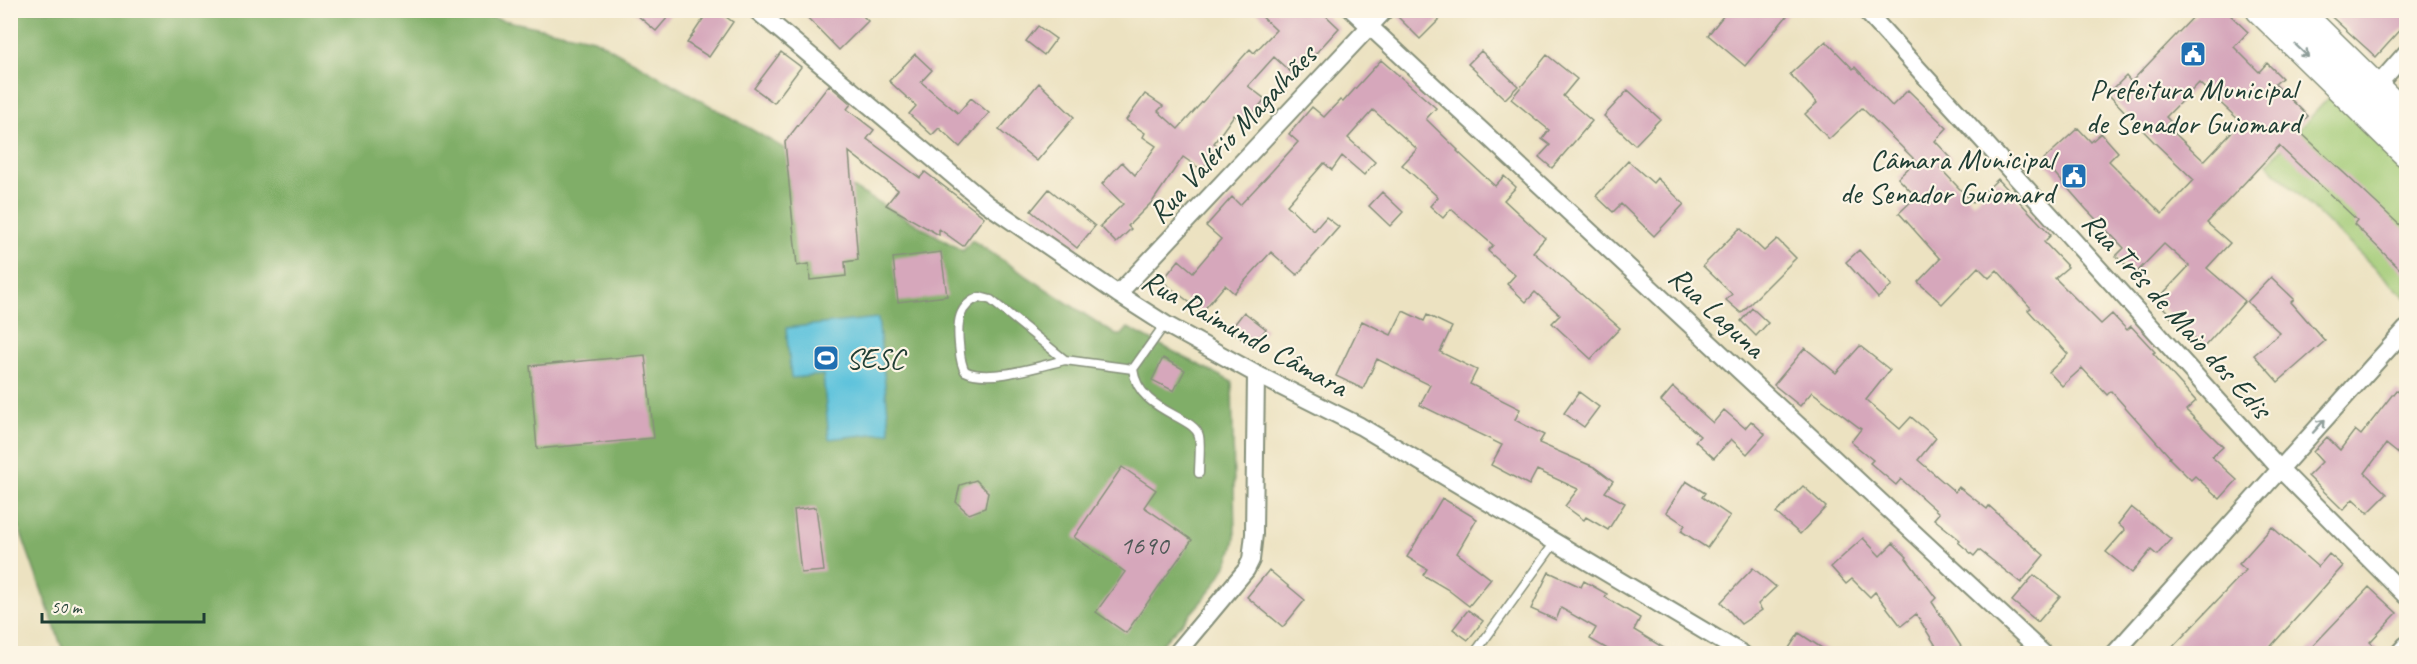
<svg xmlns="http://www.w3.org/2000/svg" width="2417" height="664" viewBox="0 0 2417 664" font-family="Caveat,sans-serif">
  <rect width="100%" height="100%" fill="#fcf5e5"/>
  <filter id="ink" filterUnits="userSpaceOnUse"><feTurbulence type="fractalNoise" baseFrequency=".0167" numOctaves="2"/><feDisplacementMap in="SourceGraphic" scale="12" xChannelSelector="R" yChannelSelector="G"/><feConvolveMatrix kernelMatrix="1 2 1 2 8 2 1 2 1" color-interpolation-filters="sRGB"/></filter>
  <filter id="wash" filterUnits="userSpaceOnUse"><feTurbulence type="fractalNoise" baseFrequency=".008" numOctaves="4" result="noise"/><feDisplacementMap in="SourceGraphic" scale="24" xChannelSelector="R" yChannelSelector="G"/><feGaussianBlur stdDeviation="1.35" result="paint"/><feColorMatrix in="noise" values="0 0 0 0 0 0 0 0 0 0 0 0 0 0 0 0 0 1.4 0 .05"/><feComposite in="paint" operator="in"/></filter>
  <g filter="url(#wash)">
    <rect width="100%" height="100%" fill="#ece2c1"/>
    <!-- green -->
    <path fill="#a1ca76" stroke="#608455" stroke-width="1.5" d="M2334 92 2406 161V298L2267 164Z"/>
    <!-- forest -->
    <path fill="#80ae67" stroke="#50764e" stroke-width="1.5" d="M455 10 594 39 963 251 972 240 1116 335H1122L1128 328 1232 382 1235 538C1228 583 1183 620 1154 653H64L11 505V11Z"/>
    <!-- water -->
    <path fill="#5ec3dc" stroke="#3e8088" stroke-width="1.5" d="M878 318 890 432 829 439 823 375 791 378 786 328Z"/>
    <g id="blocks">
      <!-- building -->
      <path fill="#d6a7bb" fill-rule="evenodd" d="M631 10H674L656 31Z
        M709 10H716L733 22 709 57 687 43Z
        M800 10H857L868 21 839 50Z
        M1255 10H1320L1339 28 1295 76 1274 57 1248 86 1265 99 1245 124 1234 115 1214 143 1218 146 1202 170 1183 157 1153 201 1128 226 1131 229 1116 243 1100 226 1123 204 1102 184 1122 162 1135 175 1156 146 1143 137 1145 133 1126 120 1145 94 1163 106 1158 111 1178 129 1250 49 1254 53 1276 30Z
        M1395 10H1449L1420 39 1395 14Z
        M1728 10H1792L1745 66 1708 35Z
        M2200 10H2225L2248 32 2234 47 2259 72 2267 63 2282 78 2275 84 2308 116 2296 128 2406 231V275L2354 224 2357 220 2279 146 2207 223 2230 243 2207 268 2245 301 2204 347 2167 314 2169 313 2156 301 2189 266 2164 244 2135 274 2116 256 2124 248 2086 209 2043 160 2078 128 2091 142 2101 133 2118 152 2109 161 2162 214 2194 180 2155 143 2108 94 2126 76 2131 82ZM2199 83 2241 122 2204 161 2166 125 2170 121 2166 117Z
        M2324 10H2406V24L2376 57Z
        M1038 26 1056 39 1044 55 1026 41Z
        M1826 41 1853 69 1855 67 1892 106 1908 90 1947 128 1935 141 1951 158 1940 168 1973 203 1998 179 2051 235 2044 242 2068 267 2055 278 2101 324 2112 314 2127 330 2131 326 2155 352 2153 353 2196 401 2186 410 2223 447 2212 457 2237 480 2220 499 2195 476 2191 480 2169 458 2170 457 2111 391 2107 395 2082 368 2062 386 2049 372 2068 354 2028 310 2031 308 1997 270 1989 278 1978 267 1942 304 1918 282 1940 259 1899 213 1916 197 1898 178 1916 161 1862 108 1829 139 1805 114 1817 103 1790 74Z
        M1481 51 1518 86 1505 99 1468 64Z
        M781 52 801 67 774 103 754 88Z
        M915 54 932 70 921 82 958 113 971 98 989 113 960 147 939 128 932 135 909 114 916 106 889 81Z
        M1547 55 1577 79 1563 96 1592 121 1552 168 1539 157 1550 145 1542 139 1549 130 1511 99Z
        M1381 60 1436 108 1426 119 1458 150 1457 151 1495 186 1504 176 1516 187 1504 200 1545 238 1533 252 1620 328 1591 359 1552 323 1560 315 1535 292 1526 302 1507 284 1515 275 1488 251 1493 245 1451 209 1443 218 1430 206 1438 197 1402 165 1417 149 1373 110 1348 138 1375 162 1364 175 1342 156 1332 170 1324 163 1287 205 1314 231 1326 217 1339 227 1297 275 1271 252 1234 293 1225 285 1202 312 1162 281 1179 260 1193 272 1221 239 1206 226 1232 197 1240 205 1272 171 1298 142 1289 134 1312 107 1324 117 1340 100 1343 102Z
        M1039 83 1074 117 1037 161 999 130Z
        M829 85 851 104 847 109 874 130 867 139 920 178 925 172 984 217 963 246 939 229V235L886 205 898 190 849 152 858 260 845 262 846 276 810 280 809 264 797 266 785 142Z
        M1628 90 1660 119 1635 145 1604 116Z
        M1628 161 1653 183 1657 178 1684 204 1654 236 1621 204 1613 212 1596 196Z
        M1049 189 1095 226 1077 248 1031 211Z
        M1382 192 1403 212 1390 226 1369 206Z
        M1740 228 1764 251 1777 239 1796 258 1741 313 1726 300 1732 294 1703 266Z
        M1859 250 1892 285 1878 298 1846 262Z
        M941 252 947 296 898 302 893 258Z
        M2271 277 2294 299 2291 302 2325 341 2278 382 2254 355 2280 333 2247 302Z
        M1752 308 1768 323 1756 336 1741 321Z
        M1403 311 1424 321 1427 315 1452 327 1440 352 1477 370 1470 384 1520 409 1515 420 1544 435 1539 443 1594 467 1613 481 1605 492 1625 503 1608 530 1586 517 1584 520 1565 506 1578 489 1537 470 1529 485 1491 465 1502 445 1420 405 1430 385 1377 359 1363 389 1336 376 1362 321 1391 335Z
        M1244 312 1266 329 1253 347 1230 330Z
        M1860 346 1890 370 1866 400 1900 429 1911 417 1936 438 1918 460 1955 492 1959 487 1987 509 1989 506 2006 521 2005 522 2044 555 2021 583 1979 550 1974 556 1958 542 1960 540 1934 519 1939 513 1901 479 1896 485 1870 463 1873 460 1851 442 1861 429 1812 392 1800 406 1774 385 1805 348 1836 373Z
        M645 355 654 438 537 449 530 366Z
        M1163 358 1185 370 1174 391 1152 380Z
        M1673 387 1713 423 1724 410 1745 428 1751 421 1765 434 1747 454 1731 439 1714 458 1695 441 1700 436 1661 401Z
        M2396 390 2406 398V460L2386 444 2365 473 2387 494 2368 513 2353 499 2343 510 2308 476 2322 462 2313 452 2327 437 2340 450 2355 430 2361 435Z
        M1579 392 1599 407 1584 427 1564 413Z
        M1122 467 1156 490 1144 507 1192 540 1126 633 1096 612 1125 572 1074 537Z
        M976 480 988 492 985 508 969 514 956 502 960 485Z
        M1686 481 1705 493 1702 497 1730 516 1707 548 1681 531 1685 525 1666 512Z
        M1803 486 1826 507 1800 534 1776 513Z
        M1442 498 1477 519 1457 553 1491 579 1469 606 1447 589 1423 575 1427 569 1407 557Z
        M816 507 824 571 801 573 794 510Z
        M2131 507 2171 539 2157 555 2151 550 2132 573 2106 552 2125 530 2118 524Z
        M2272 527 2318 567 2329 554 2343 566 2264 654H2166L2246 570 2239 564Z
        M1863 538 1880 556 1893 543 1907 557 1906 558 1936 598 1932 602 1966 654H1941L1916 614 1901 626 1875 592 1870 597 1852 579 1846 584 1831 567Z
        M1753 568 1776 587 1758 604 1762 610 1741 624 1721 602Z
        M1269 570 1305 600 1283 627 1247 597Z
        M1549 572 1581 587 1584 581 1607 594 1605 597 1640 618 1634 630 1674 654H1616L1590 639 1596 628 1561 608 1556 620 1531 609Z
        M2034 575 2060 596 2038 622 2012 601Z
        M2369 587 2397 613 2370 642 2383 654H2305Z
        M1468 610 1483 621 1468 640 1453 629Z
        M1799 633 1831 654H1785Z"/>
    </g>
  </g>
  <g filter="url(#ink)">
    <use href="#blocks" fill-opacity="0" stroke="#86907a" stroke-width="1.5"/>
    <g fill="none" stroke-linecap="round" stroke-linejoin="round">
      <!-- service casing -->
      <g stroke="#86907a" stroke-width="11">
        <path id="service" d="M980 297 991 300 1065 360C1040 366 988 383 965 371 960 363 960 353 959 344 957 323 958 305 980 297Z
          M1065 360 1133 369 1165 324
          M1133 369C1138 412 1194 415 1199 436 1201 447 1199 462 1199 473
          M1474 654 1556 541"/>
      </g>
      <!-- minor casing -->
      <g stroke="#86907a" stroke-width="20">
        <path id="minor" d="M756 10 987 204 1118 294 1165 324 1256 374 1360 426 1743 654
          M1352 10 2044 654
          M1865 10 2280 469 2406 596
          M2376 87 2406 53
          M1118 294 1385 10
          M1176 654 1246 570 1251 560 1254 534 1256 374
          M2114 654 2406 329
          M2398 654 2406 645"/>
      </g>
      <!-- trunk casing -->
      <g stroke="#86907a" stroke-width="30">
        <path id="trunk" d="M2260 10 2406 153
          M2297 10 2406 117"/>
      </g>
      <!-- service -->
      <use href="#service" stroke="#fff" stroke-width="8"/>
      <!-- minor -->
      <use href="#minor" stroke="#fff" stroke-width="16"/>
      <!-- trunk -->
      <use href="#trunk" stroke="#fff" stroke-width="27"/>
    </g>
    <!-- one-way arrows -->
    <defs><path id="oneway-shaft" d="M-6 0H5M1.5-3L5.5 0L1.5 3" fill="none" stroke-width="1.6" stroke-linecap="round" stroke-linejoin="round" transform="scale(1.5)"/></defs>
    <g stroke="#8f9e9a">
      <use href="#oneway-shaft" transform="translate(2302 51) rotate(44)"/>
      <use href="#oneway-shaft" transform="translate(2319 426) rotate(-48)"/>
    </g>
  </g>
  <!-- icons -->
  <defs>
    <g id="civic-square" transform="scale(1.35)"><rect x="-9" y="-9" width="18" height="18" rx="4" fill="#1f6fb2" stroke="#fcf5e5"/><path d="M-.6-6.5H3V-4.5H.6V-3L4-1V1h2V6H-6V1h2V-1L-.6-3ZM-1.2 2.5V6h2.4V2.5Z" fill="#fff"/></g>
    <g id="stadium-square" transform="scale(1.35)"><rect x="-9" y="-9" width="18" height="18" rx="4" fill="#1f6fb2" stroke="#fcf5e5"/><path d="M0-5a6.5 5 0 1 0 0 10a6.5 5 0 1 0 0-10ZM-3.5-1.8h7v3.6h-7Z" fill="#fff"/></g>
  </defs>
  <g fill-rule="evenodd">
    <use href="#civic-square" x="2193" y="54"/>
    <use href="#civic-square" x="2074" y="176"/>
    <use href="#stadium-square" x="826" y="358"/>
  </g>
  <g text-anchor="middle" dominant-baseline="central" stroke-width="4.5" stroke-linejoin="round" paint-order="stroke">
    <!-- number labels -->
    <g font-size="27" fill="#4d5856">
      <text x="1144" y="545">1690</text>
    </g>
    <!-- poi labels -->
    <g font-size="30" fill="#1f3d34" stroke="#fcf5e5">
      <text x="2193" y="89">Prefeitura Municipal<tspan x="2193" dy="34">de Senador Guiomard</tspan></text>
      <text x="2054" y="159" text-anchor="end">Câmara Municipal<tspan x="2054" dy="34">de Senador Guiomard</tspan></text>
      <text x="846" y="358" text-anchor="start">SESC</text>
    </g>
    <!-- street labels -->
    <g font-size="30" fill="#1f3d34" stroke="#fcf5e5">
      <text transform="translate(1232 134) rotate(-47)">Rua Valério Magalhães</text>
      <text transform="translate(1717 312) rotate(43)">Rua Laguna</text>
      <text transform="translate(2177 315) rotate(48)">Rua Três de Maio dos Edis</text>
      <text transform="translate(1245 333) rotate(29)">Rua Raimundo Câmara</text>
    </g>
  </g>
  <!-- margin -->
  <rect width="2417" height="664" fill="none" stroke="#fcf5e5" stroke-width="36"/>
  <!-- scale -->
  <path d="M42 613v9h162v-9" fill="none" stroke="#1f3d34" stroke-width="3"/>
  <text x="51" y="613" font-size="18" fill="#1f3d34" stroke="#fcf5e5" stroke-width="4.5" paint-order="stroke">50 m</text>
</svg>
